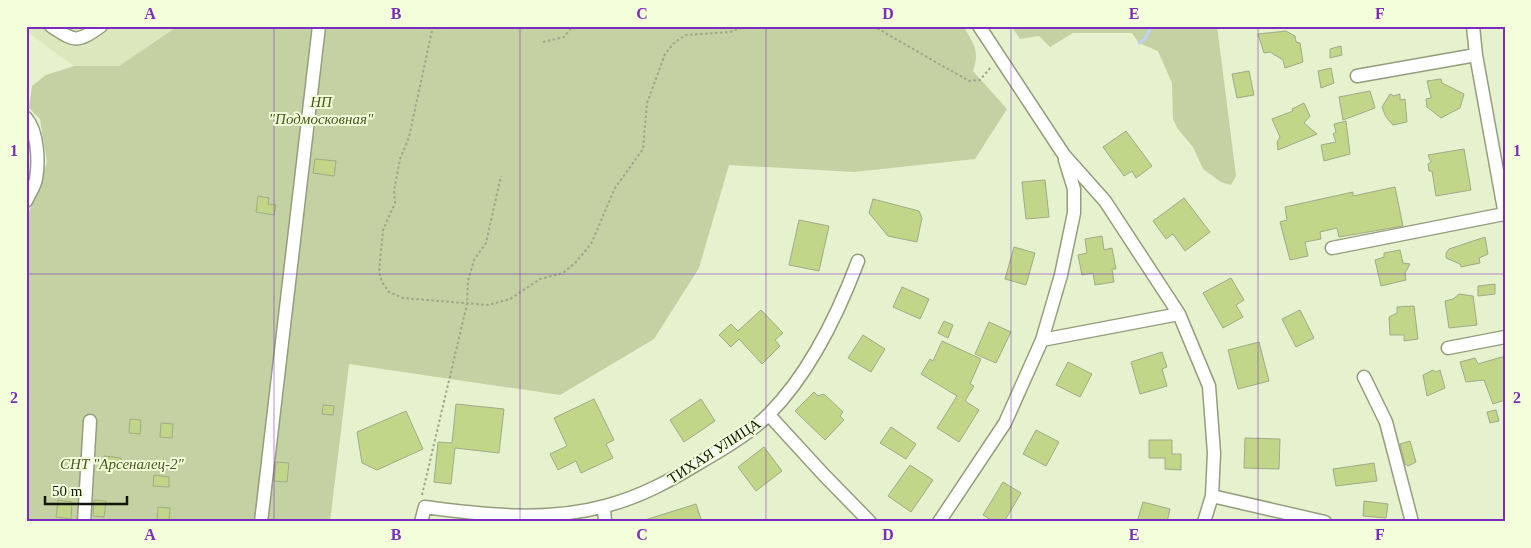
<svg xmlns="http://www.w3.org/2000/svg" width="1531" height="548" viewBox="0 0 1531 548" font-family="Georgia,serif">
  <rect width="100%" height="100%" fill="#e6f1cd"/>
  <!-- built -->
  <path fill="#dbe8bd" d="M26 26H178L119 66H74L26 31Z"/>
  <!-- green -->
  <path fill="#c3d1a3" d="M178 26H963C974 44 980 51 973 71L1007 109 975 159 854 172 729 165 699 268 654 339 560 395 349 364 330 522H26V221L47 162 40 119 29 108 32 86 46 75 74 66H119Z
    M1011 26H1217L1236 176 1231 185 1221 182 1203 169 1193 147 1178 129 1173 119 1172 83 1158 51 1139 43 1132 33H1073L1050 47 1039 36 1020 39Z"/>
  <g fill="none" stroke-linecap="round" stroke-linejoin="round">
    <!-- stream -->
    <path stroke="#c0d0fb" stroke-width="3" d="M1139 43 1145 39 1152 26"/>
  </g>
  <!-- building -->
  <path fill="#c1d688" stroke="#a1ab89" d="M1286 31 1295 36 1296 42 1300 43 1303 62 1285 68 1283 60 1270 52 1264 53 1258 34Z
    M1341 46 1342 55 1330 58V49Z
    M1331 68 1334 83 1321 88 1318 71Z
    M1249 71 1254 95 1237 98 1232 74Z
    M1441 79 1442 83 1464 94 1460 108 1441 118 1427 107 1426 99 1431 98 1427 81Z
    M1370 91 1375 108 1343 120 1339 97Z
    M1390 94 1394 96 1400 94V100L1405 99 1407 122 1393 125 1386 117 1382 107Z
    M1304 103 1310 116 1304 123 1317 134 1278 150 1277 142 1280 137 1272 119 1293 111 1292 109Z
    M1346 121 1350 154 1324 161 1321 145 1336 142 1333 134 1336 132 1334 124Z
    M1126 131 1152 166 1136 178 1132 171 1124 176 1103 147Z
    M1464 149 1471 190 1436 196 1432 171H1429L1428 164 1431 162 1428 155Z
    M315 159 336 161 334 176 313 173Z
    M1045 180 1049 217 1026 219 1022 182Z
    M1395 187 1403 226 1339 237 1337 228 1320 232 1321 239 1305 242 1308 256 1290 260 1280 222 1287 220 1285 207 1353 192V196Z
    M258 196 269 198 268 204 276 205 274 215 256 212Z
    M1184 198 1210 232 1185 251 1173 234 1166 239 1153 221Z
    M873 199 919 211 922 218 917 242 888 236 869 213Z
    M799 220 829 226 819 271 789 265Z
    M1102 236 1104 250 1112 248 1116 269H1112L1114 282 1095 285 1093 273 1082 275 1078 255 1087 253 1085 239Z
    M1485 237 1488 254 1479 258 1480 263 1461 267 1460 264 1446 258V253L1449 249Z
    M1014 247 1035 253 1026 285 1005 279Z
    M1400 250 1403 263 1410 264 1405 273 1406 280 1381 286 1375 260 1384 257V253Z
    M1231 278 1244 300 1236 305 1243 317 1223 328 1203 293Z
    M1495 284V294L1478 296V286Z
    M902 287 929 299 920 319 893 307Z
    M1459 294 1473 296 1477 325 1449 328 1445 301 1453 299Z
    M1414 306 1418 339 1404 341V335H1390L1389 317 1397 313V307Z
    M761 310 783 333 775 340 780 346 762 364 739 339 731 347 719 335 731 324 738 331Z
    M1300 310 1314 338 1296 347 1282 319Z
    M944 321 953 325 948 338 938 333Z
    M989 322 1011 332 996 363 975 354Z
    M863 335 885 349 871 372 848 358Z
    M942 341 981 359 970 384 974 386 965 401 979 410 959 442 937 428 957 396 921 374 930 359 933 361Z
    M1259 342 1269 381 1238 389 1228 350Z
    M1162 352 1167 367 1162 369 1167 386 1140 394 1131 362Z
    M1505 356V400L1493 404 1484 380 1466 382 1460 362 1475 358 1478 364Z
    M1068 362 1092 374 1080 397 1056 385Z
    M1433 370 1436 372 1440 370 1445 388 1427 396 1423 375Z
    M814 392 818 396 824 394 843 412 840 416 844 420 825 440 795 411Z
    M594 399 614 440 606 444 613 458 581 473 576 461 558 470 550 454 567 446 554 418Z
    M701 399 715 421 684 442 670 420Z
    M456 404 504 409 499 453 455 448 451 484 434 482 438 442 452 443Z
    M323 405 334 406 333 415 322 414Z
    M1496 410 1499 421 1490 423 1487 412Z
    M406 411 423 449 377 470 362 463 357 432Z
    M130 419 141 420 140 434 129 433Z
    M161 423 173 424 172 438 160 437Z
    M891 427 916 444 906 459 880 443Z
    M1036 430 1059 442 1046 466 1023 454Z
    M1245 438 1280 439 1279 469 1244 468Z
    M1149 440H1172V454H1181V470L1165 469V458H1149Z
    M1410 441 1416 462 1408 466 1405 464 1400 444Z
    M764 447 782 471 756 491 738 467Z
    M104 456 121 458 120 469 103 468Z
    M276 462 289 463 287 482 274 481Z
    M1374 463 1377 481 1336 486 1333 469Z
    M910 465 933 480 911 512 888 496Z
    M154 475 169 477V487L153 486Z
    M1003 482 1021 493 1004 522H994L983 515Z
    M58 500 72 502 71 519 56 517Z
    M94 500 106 501 104 517 93 516Z
    M1364 501 1388 504 1386 518 1363 516Z
    M1143 502 1170 509 1167 522H1137Z
    M696 504 702 522H645V520Z
    M158 507 170 508 169 522H157Z"/>
  <g fill="none" stroke-linecap="round" stroke-linejoin="round">
    <!-- minor casing -->
    <g stroke="#949e7d" stroke-width="15">
      <path id="minor" d="M51 26C75 42 77 43 101 26
        M979 26 1064 155 1105 201 1179 314 1209 386 1214 453 1212 496 1204 522
        M1473 26 1476 55 1505 215
        M1357 76 1476 55
        M26 118C38 132 39 161 36 179 35 186 29 194 26 201
        M1332 248 1504 214
        M1042 340 1179 314
        M1448 348 1505 337
        M1364 377 1386 422 1412 522
        M769 415 824 475 870 522
        M1212 496 1325 522
        M604 507 605 522
        M84 522 90 421
        M261 522 319 26
        M421 522 425 507C484 515 547 522 605 506 641 497 673 479 704 460 725 448 753 431 769 414 810 373 838 314 858 261
        M939 522 1005 423 1042 340 1061 275 1074 213V189L1065 160"/>
    </g>
    <!-- path -->
    <path stroke="#9ea78a" stroke-width="2" stroke-dasharray="2.5 2.5" stroke-linecap="butt" d="M433 26 409 137 400 159 394 191 395 203 383 230 379 272 382 282 389 292 403 298 488 305 510 299 540 279 563 273 575 263 591 244 615 188 643 149 647 103 665 54 675 42 686 35 730 32 748 26
      M873 26 969 81 980 80 991 67
      M543 42 564 37 573 26
      M422 495 467 304 468 281 474 260 486 243 501 176"/>
    <!-- minor -->
    <use href="#minor" stroke="#fff" stroke-width="12"/>
  </g>
  <!-- grid -->
  <path fill="none" stroke="#7b2cbf" stroke-width="1" stroke-opacity="0.55" d="M274 26V522M520 26V522M766 26V522M1011 26V522M1258 26V522M26 274H1505"/>
  <g text-anchor="middle" dominant-baseline="central" stroke-width="4" stroke-linejoin="round" paint-order="stroke">
    <!-- park labels -->
    <g font-size="15" font-style="italic" fill="#4a571f" stroke="#f3feda">
      <text x="321" y="102">НП<tspan x="321" dy="17">"Подмосковная"</tspan></text>
      <text x="122" y="464">СНТ "Арсеналец-2"</text>
    </g>
    <!-- street labels -->
    <g font-size="15" fill="#121609" stroke="#f3feda">
      <text transform="translate(714 451) rotate(-33)">ТИХАЯ УЛИЦА</text>
    </g>
  </g>
  <!-- border -->
  <rect width="1531" height="548" fill="none" stroke="#f3feda" stroke-width="55"/>
  <!-- scale -->
  <path d="M45 496v8h82v-8" fill="none" stroke="#121609" stroke-width="2.5"/>
  <text x="52" y="496" font-size="15" fill="#121609" stroke="#f3feda" stroke-width="4" paint-order="stroke">50 m</text>
  <rect x="28" y="28" width="1476" height="492" fill="none" stroke="#7b2cbf" stroke-width="2"/>
  <g font-size="16" text-anchor="middle" font-weight="bold" fill="#7b2cbf">
    <text x="150" y="19">A</text>
    <text x="396" y="19">B</text>
    <text x="642" y="19">C</text>
    <text x="888" y="19">D</text>
    <text x="1134" y="19">E</text>
    <text x="1380" y="19">F</text>
    <text x="14" y="156">1</text>
    <text x="1517" y="156">1</text>
    <text x="14" y="403">2</text>
    <text x="1517" y="403">2</text>
    <text x="150" y="540">A</text>
    <text x="396" y="540">B</text>
    <text x="642" y="540">C</text>
    <text x="888" y="540">D</text>
    <text x="1134" y="540">E</text>
    <text x="1380" y="540">F</text>
  </g>
</svg>
